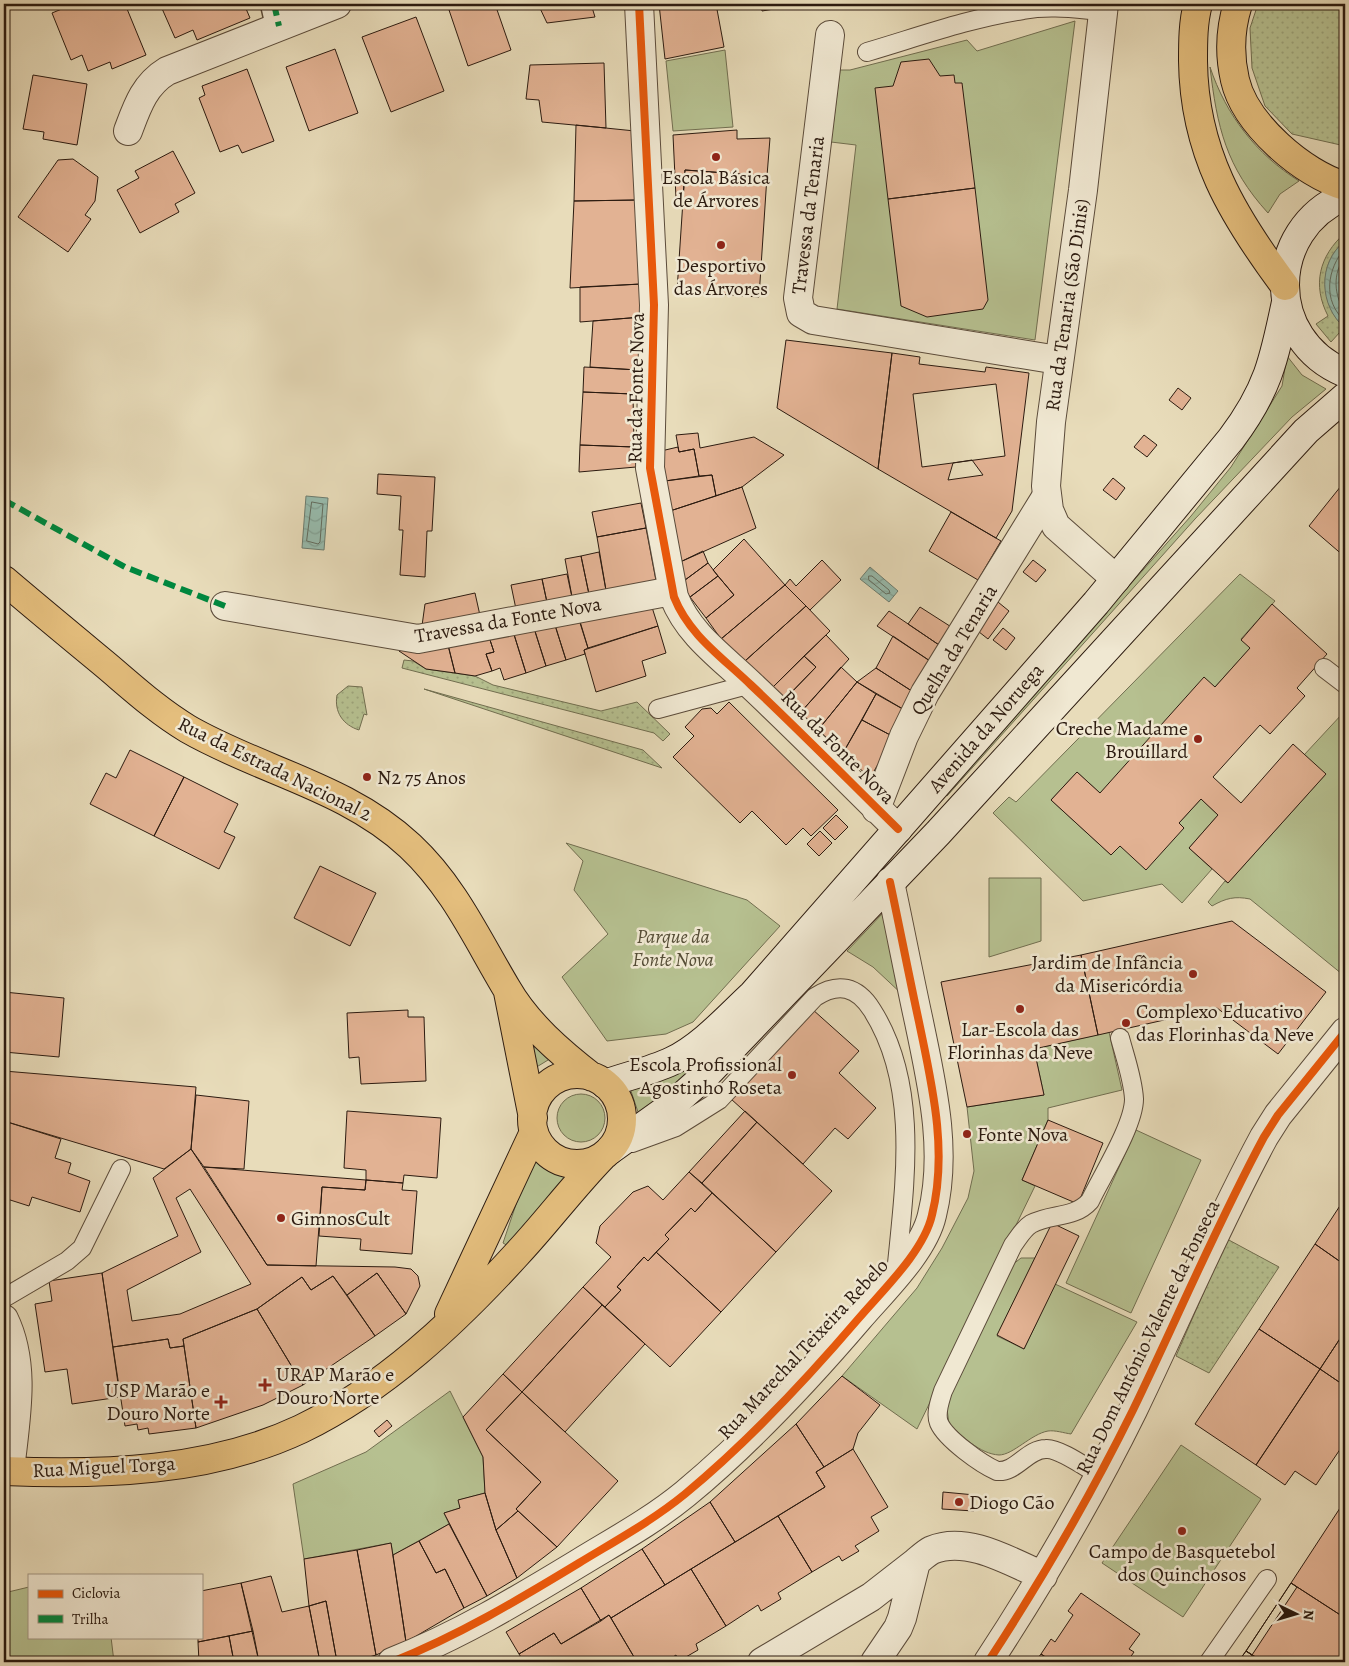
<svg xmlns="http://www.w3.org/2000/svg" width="1349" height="1666" viewBox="0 0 1349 1666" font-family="Alegreya,serif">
  <defs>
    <pattern id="grass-dots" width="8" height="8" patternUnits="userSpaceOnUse" patternTransform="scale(1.25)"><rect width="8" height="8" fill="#b6c090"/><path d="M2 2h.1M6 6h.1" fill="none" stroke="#9da47b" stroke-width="1.8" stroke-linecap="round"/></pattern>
    <pattern id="water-waves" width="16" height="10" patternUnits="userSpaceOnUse" patternTransform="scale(1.25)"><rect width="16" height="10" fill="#97bcae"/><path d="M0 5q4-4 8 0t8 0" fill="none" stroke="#82a195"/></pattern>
  </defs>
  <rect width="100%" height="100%" fill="#e8dcba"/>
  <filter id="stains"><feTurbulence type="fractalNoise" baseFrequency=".004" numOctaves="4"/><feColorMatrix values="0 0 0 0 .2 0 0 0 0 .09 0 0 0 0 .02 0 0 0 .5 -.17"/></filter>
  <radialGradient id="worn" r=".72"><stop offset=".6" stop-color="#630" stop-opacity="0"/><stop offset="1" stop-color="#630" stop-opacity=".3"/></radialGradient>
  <!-- grass -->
  <path fill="url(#grass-dots)" stroke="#716e50" d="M1258 4H1345V146L1292 134 1265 106 1252 68 1250 28Z
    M1345 233V241C1317 263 1320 306 1345 328V335L1340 332 1331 342 1316 324 1328 316C1312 285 1319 256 1345 233Z
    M404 660 413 661 426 669 475 676 493 685 601 711 637 702 670 734 663 741 654 733 402 668Z
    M348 686 362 687 367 715 364 714 359 730C343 725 334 712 337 695Z
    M424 689 643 750 662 768Z
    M1227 1239 1279 1267 1209 1373 1176 1356Z"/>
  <!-- green -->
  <path fill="#b6c090" stroke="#716e50" d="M1075 21 1035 340 837 309 856 145 831 142 840 70H850L967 40 977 51Z
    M725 50 733 127 673 131 666 61Z
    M1210 67C1226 115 1256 154 1299 181L1280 194 1268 213C1226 167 1217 127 1210 67Z
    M1287 356 1302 375 1326 389 1292 417 1195 519 947 796 944 794 1191 516 1231 467 1282 386Z
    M1240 574 1275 601 1241 639 1250 648 1215 687 1100 793 1077 772 1051 800 1111 855 1120 846 1184 828 1179 823 1201 799 1218 815 1189 848 1212 869 1182 903 1162 884 1083 901 993 813 1009 797 1016 802Z
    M1343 713 1345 715V970L1342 974 1250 899C1235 896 1226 898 1212 906L1208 902 1225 881 1228 883 1325 775 1304 755Z
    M566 843 747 900 780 926 693 1022 666 1034 607 1041 562 977 608 934 574 890 583 861Z
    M989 878H1041V941L989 957Z
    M883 913 904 996 873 967 847 951Z
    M521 1023 553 1057 530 1071Z
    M1109 1032 1122 1090 1048 1108V1120L1022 1180 1035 1186 917 1429 842 1376 917 1288 942 1248 968 1198 974 1171 967 1107 1044 1095 1034 1049Z
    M705 1053 709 1058 640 1118 630 1088Z
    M557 1118a24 24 0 1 1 48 0a24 24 0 1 1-48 0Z
    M1136 1130 1201 1160 1131 1313 1066 1283Z
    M532 1157 543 1167 577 1179 515 1250 503 1243Z
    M1021 1258H1035L997 1336 1024 1349 1055 1284 1137 1322 1071 1434C1064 1433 1055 1430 1048 1431 1031 1434 1013 1455 999 1455 980 1454 962 1436 949 1424L947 1409 951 1390 1012 1265Z
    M450 1391 483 1457 485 1493 459 1500 460 1508 444 1513 449 1524 393 1555 391 1543 304 1559 293 1484 366 1452Z
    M1181 1445 1261 1499 1183 1617 1102 1563Z
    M29 1587V1637H111L114 1662H4V1593Z"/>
  <!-- water -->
  <path fill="url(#water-waves)" stroke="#6c7c6f" d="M1345 241V328C1319 306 1317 263 1345 241Z
    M306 496 328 498 324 550 302 548Z
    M870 567 898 591 889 602 860 579Z"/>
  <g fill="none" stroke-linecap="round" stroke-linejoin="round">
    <!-- shore -->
    <path stroke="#626c5f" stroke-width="1" d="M1345 248C1327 269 1322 301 1345 321
      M1345 257C1332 273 1334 296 1345 312
      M312 502 323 504 320 542 318 544 307 541Z
      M869 576H872L889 590 890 593 886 594 869 580Z"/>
  </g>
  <!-- building -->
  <path fill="#e2b293" stroke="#2c1b10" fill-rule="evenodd" d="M74 4H125L146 55 112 69 110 62 88 71 82 55 71 60 52 13Z
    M160 4H244L250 18 197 40 193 30 175 38Z
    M464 4H495L511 50 468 66 449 10Z
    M538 4H591L595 17 547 23Z
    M659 4H716L724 47 665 59Z
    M761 4H803L762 11Z
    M416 17 444 91 391 112 362 37Z
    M335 49 358 113 309 131 286 67Z
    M929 59 940 76 954 75 955 83H962L975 188 888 199 875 88 893 86 901 62Z
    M604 63 606 128 542 122 539 100 526 99 530 65Z
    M247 69 274 141 242 153 238 145 220 152 199 98 205 95 202 86Z
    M33 75 87 84 77 145 43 139 44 132 23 129Z
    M576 125 635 131 637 200 574 201Z
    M737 130V139L770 138 767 176 685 170 683 198H676L673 135Z
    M173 151 195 193 175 204 179 212 140 233 117 190 139 178 135 171Z
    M73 159 98 177 95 201 85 215 91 219 68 252 18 217 58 160Z
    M685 170 767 176 759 297 677 291Z
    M975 188 988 300 983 309 927 317 901 306 888 199Z
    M637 200 641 284 570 288 574 201Z
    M641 284 642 317 580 322V287Z
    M642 317 638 370 590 367 593 321Z
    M786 340 892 353 878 469 777 408Z
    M892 353 920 357 919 364 985 372 986 367 1029 373 1012 511 996 538 878 469Z
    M584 367 638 370 633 394 583 392Z
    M996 384 1005 456 922 467 913 394Z
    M1178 388 1191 398 1182 410 1169 400Z
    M583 392 633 394 634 447 580 445Z
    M698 433 700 448 754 437 784 455 742 487 716 496 712 475 699 476 694 449 679 452 676 435Z
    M1144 435 1157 445 1147 457 1134 447Z
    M580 445 634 447 636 467 579 472Z
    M678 447 679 452 694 449 699 476 665 481 661 451Z
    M972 460 983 475 948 480 953 463Z
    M378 474 435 477 432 531H427L425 577 400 575 403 530H399L401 496 377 494Z
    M712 475 716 496 670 511 665 481Z
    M1113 478 1125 488 1116 500 1103 490Z
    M1345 481V557L1309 526Z
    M742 487 756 528 678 563 670 511Z
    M641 503 646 528 597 537 592 512Z
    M951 512 1001 541 978 580 929 551Z
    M646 528 657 586 607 596 597 537Z
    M744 539 785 585 721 639 706 618 734 595 713 570Z
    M703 551 708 563 681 583 678 563Z
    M599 552 607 596 590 599 581 556Z
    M581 556 590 599 573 602 565 559Z
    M822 560 841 580 810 610 785 585 790 579 796 586Z
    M1033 560 1046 570 1036 582 1023 572Z
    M708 563 718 576 690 597 681 583Z
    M567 574 573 602 548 607 542 579Z
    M718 576 734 595 706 618 690 597Z
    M542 579 548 607 517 614 511 585Z
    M785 585 806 606 745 661 721 639Z
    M475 593 481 620 421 633 425 604Z
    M993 598 1009 611 988 639 974 628Z
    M650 601 658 626 588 648 580 623Z
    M1272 604 1327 654 1297 688 1305 696 1270 734 1260 725 1213 777 1241 803 1293 744 1326 774 1228 883 1189 848 1218 815 1201 799 1179 823 1184 828 1146 870 1120 846 1111 855 1051 800 1077 772 1100 793 1204 677 1215 687 1250 648 1241 640Z
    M806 606 830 631 773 687 745 661Z
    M920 607 956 630 945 649 908 624Z
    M889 611 945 649 936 665 877 626Z
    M579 618 588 648 584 650 585 654 566 660 554 622Z
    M554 622 566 660 546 666 533 625Z
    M533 625 546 666 526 673 512 628Z
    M658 626 666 653 642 661 646 676 596 692 584 650Z
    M512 628 526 673 504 680 500 668 492 671 486 654 494 652 487 631Z
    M1003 628 1015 638 1006 650 993 640Z
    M487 631 494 652 486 654 492 671 475 676 455 673 447 641Z
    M826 635 849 659 800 713 785 699 816 667 804 656Z
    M893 636 936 665 918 695 876 668Z
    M447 641 455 673 426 669 399 651Z
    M804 656 816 667 785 699 773 687Z
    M841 667 857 682 818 730 800 713Z
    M876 668 918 695 908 712 857 682Z
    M857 682 876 694 843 753 818 730Z
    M876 694 908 712 894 737 862 720Z
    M729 702 838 810 811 836 803 828 786 845 752 811 740 823 673 757 694 736 685 727 702 709 711 708 717 714Z
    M862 720 894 737 870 778 843 753Z
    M130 750 184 777 154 836 90 804 106 773 116 778Z
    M184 777 238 804 224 832 235 837 219 869 154 836Z
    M836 815 848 827 835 840 823 828Z
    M820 831 832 843 819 856 807 844Z
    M320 866 376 893 350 946 294 918Z
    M1232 921 1326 992 1278 1054 1217 1008 1098 1035 1081 955Z
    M1081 955 1098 1035 1034 1049 1044 1095 967 1107 941 982Z
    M4 992 64 998 59 1057 4 1052Z
    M812 1009 859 1051 839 1073 876 1108 848 1139 835 1128 803 1164 731 1099Z
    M408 1010V1017H424L426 1081 361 1084 359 1057 349 1058 347 1013Z
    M4 1071 196 1087 191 1149 164 1169 4 1121Z
    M196 1095 249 1101 244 1169 204 1167 191 1149Z
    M347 1111 441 1118 437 1178 404 1175 403 1183 366 1180V1170L344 1168Z
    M745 1111 757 1122 702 1183 689 1172Z
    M1048 1120 1103 1143 1078 1204 1022 1180Z
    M4 1121 61 1139 55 1158 71 1163 68 1173 90 1181 80 1212 32 1197 29 1206 4 1198Z
    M757 1122 832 1191 776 1252 702 1183Z
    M191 1149 267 1265 395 1267 411 1269 418 1276 420 1286 406 1314 377 1273 347 1295 333 1276 311 1290 302 1277 257 1309 183 1339 184 1346 170 1348 168 1339 113 1347 102 1273 178 1236 153 1178ZM190 1189 251 1284 180 1314 132 1321 127 1290 201 1252 176 1198Z
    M204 1167 366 1180 365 1190 322 1187 316 1266 267 1265Z
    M689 1172 712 1193 695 1212 691 1208 665 1235 669 1239 648 1261 644 1257 617 1287 621 1290 605 1307 583 1287 611 1257 596 1243 600 1226 633 1192 648 1186 663 1200Z
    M366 1180 403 1183 402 1190 417 1191 412 1254 360 1250 361 1239 319 1236 322 1187 365 1190Z
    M712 1193 776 1252 721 1312 656 1252 669 1239 665 1235 691 1208 695 1212Z
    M1345 1198V1265L1315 1244Z
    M1052 1223 1079 1236 1024 1349 997 1335Z
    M1315 1244 1345 1265V1331L1320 1369 1259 1329Z
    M656 1252 721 1312 670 1367 605 1307 621 1290 617 1287 644 1257 648 1261Z
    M102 1273 120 1397 72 1404 67 1369 45 1372 35 1304 52 1301 49 1281Z
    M377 1273 406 1314 375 1336 347 1295Z
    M333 1276 375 1336 303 1385 257 1309 302 1277 311 1290Z
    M583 1287 602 1305 522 1392 503 1374Z
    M602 1305 645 1344 565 1432 522 1392Z
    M257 1309 303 1385 263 1405 196 1428 183 1339Z
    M1259 1329 1320 1369 1256 1465 1195 1424Z
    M1345 1331V1386L1320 1369Z
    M168 1339 170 1348 184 1346 196 1428 149 1434 148 1428 138 1430 137 1424 125 1426 113 1347Z
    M1320 1369 1345 1386V1442L1316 1485 1295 1471 1285 1485 1256 1465Z
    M503 1374 522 1392 486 1430 541 1482 516 1509 518 1511 496 1530 485 1493 483 1457 463 1417Z
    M842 1376 880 1405 858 1433 853 1449 824 1467 796 1424Z
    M522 1392 618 1481 557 1547 516 1509 541 1482 486 1430Z
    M387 1420 392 1426 379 1437 374 1431Z
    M796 1424 824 1467 816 1472 825 1487 735 1542 710 1502Z
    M853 1449 888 1507 871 1517 879 1531 855 1546 859 1551 842 1561 839 1556 812 1572 778 1516 825 1487 816 1472Z
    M943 1492 975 1495 974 1511 942 1509Z
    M485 1493 496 1530 517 1578 487 1596 444 1513 460 1508 458 1500Z
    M710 1502 735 1542 665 1585 642 1549Z
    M1342 1505 1345 1507V1618L1291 1583Z
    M518 1511 557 1547 517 1578 496 1530Z
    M778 1516 812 1572 778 1593 781 1599 761 1611 758 1605 726 1626 691 1569Z
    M449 1524 487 1596 464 1608 445 1569 436 1573 419 1541Z
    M419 1541 436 1573 445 1569 464 1608 406 1642 393 1555Z
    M391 1543 406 1642 376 1655 357 1550Z
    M642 1549 665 1585 611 1618 609 1615 601 1621 581 1588Z
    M357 1550 376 1655 352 1662H337L326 1601 309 1606 304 1559Z
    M691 1569 726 1626 696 1644 698 1650 679 1661 676 1655 665 1662H637L611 1618Z
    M271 1576 282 1612 309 1606 320 1662H259L241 1583Z
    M241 1583 253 1631 198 1642V1637H201V1591Z
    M1291 1583 1345 1618 1344 1662H1264L1246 1651Z
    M1291 1583 1297 1587 1252 1655 1246 1651Z
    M581 1588 601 1621 561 1644 554 1633 519 1654 506 1632Z
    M1081 1593 1140 1634 1129 1649 1134 1652 1127 1662H1053L1041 1654 1051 1639 1055 1642 1073 1615 1068 1611Z
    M326 1601 337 1662H320L309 1606Z
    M609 1615 637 1662H524L519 1654 554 1633 561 1644Z
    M253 1631 259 1662H234L229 1636Z
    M229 1636 234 1662H199L198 1642Z
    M1246 1651 1252 1655 1264 1662H1238Z
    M1246 1651 1252 1655 1248 1662H1238Z
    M1041 1654 1053 1662H1035Z"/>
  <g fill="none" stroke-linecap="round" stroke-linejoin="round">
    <!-- service casing -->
    <g stroke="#5b4b3a" stroke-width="20">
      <path id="service" d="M867 52C918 37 970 18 1023 10 1050 5 1076 9 1103 11
        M1324 668 1345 684
        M658 709 751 684
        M632 1143 676 1127 719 1100 815 997C838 982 857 986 872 1010 921 1087 904 1188 896 1274
        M4 1298 67 1261 82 1248 121 1169
        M1099 1475C1087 1468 1059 1448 1046 1449 1027 1449 1016 1473 997 1471 981 1464 946 1439 939 1423 935 1413 940 1401 943 1391L1013 1245C1019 1237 1023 1229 1031 1224 1051 1213 1074 1219 1090 1201 1102 1176 1134 1125 1134 1099 1133 1079 1125 1057 1120 1038
        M1209 1662 1267 1579"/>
    </g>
    <!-- pedestrian casing -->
    <g stroke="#5b4b3a" stroke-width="29">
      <path id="pedestrian" d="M274 4 279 26"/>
    </g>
    <!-- minor casing -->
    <g stroke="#5b4b3a" stroke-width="30">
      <path id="minor" d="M639 4 654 305 650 468 674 597C689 635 722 657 751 685 801 732 849 781 898 829
        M830 35 798 298 801 313 813 320 1058 360
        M128 131C137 107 144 85 167 71L337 4
        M225 606 418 639 672 591
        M876 809 904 736 925 693 1046 497
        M4 1319C27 1366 15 1421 10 1471
        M916 1562C921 1558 926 1553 932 1550 967 1535 1011 1562 1043 1576
        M392 1662C458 1636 518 1600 579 1563 615 1541 652 1521 685 1494 748 1442 806 1380 859 1318 883 1290 924 1251 932 1215 948 1151 932 1085 919 1022 909 976 900 929 890 882
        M762 1662 871 1597 916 1562 902 1618 898 1628 875 1662
        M988 1662C1041 1581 1090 1497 1133 1410 1177 1319 1216 1226 1264 1137L1278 1115 1345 1032"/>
    </g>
    <!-- tertiary casing -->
    <g stroke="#5b4b3a" stroke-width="30">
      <path id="tertiary" d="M1104 4 1083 190 1051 422 1046 486 1049 510 1056 526 1116 579"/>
    </g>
    <!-- secondary casing -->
    <g stroke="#2c1b10" stroke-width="30">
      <path id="secondary" d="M1345 196C1265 230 1265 340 1345 373
        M605 1084C627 1076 651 1071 672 1061 703 1046 728 1017 753 994L1096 603 1231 439C1268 390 1274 360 1286 302
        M610 1150 670 1107 706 1075 938 833 1306 431 1345 397"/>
    </g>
    <!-- primary casing -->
    <g stroke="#2c1b10" stroke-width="30">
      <path id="primary" d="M4 580C38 609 72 637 107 666 133 688 158 711 188 729 261 771 347 787 410 846 454 887 477 939 507 989 527 1024 561 1053 592 1077
        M508 992 533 1118
        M532 1119a45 45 0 1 1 90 0a45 45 0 1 1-90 0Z
        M449 1314 534 1132
        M4 1471C102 1475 210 1472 301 1429 384 1389 455 1322 517 1254 546 1223 572 1188 602 1157"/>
    </g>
    <!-- trunk casing -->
    <g stroke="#2c1b10" stroke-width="30">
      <path id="trunk" d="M1198 4C1193 22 1193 42 1193 61 1194 152 1232 215 1285 286
        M1238 4C1230 29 1229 54 1235 80 1245 124 1303 174 1345 186"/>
    </g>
    <!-- service -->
    <use href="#service" stroke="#f0e8d2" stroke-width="18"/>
    <!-- pedestrian -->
    <use href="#pedestrian" stroke="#f0e8d2" stroke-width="26"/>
    <!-- minor -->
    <use href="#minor" stroke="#f0e8d2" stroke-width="28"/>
    <!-- tertiary -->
    <use href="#tertiary" stroke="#f0e8d2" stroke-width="28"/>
    <!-- secondary -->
    <use href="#secondary" stroke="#f0e8d2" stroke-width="28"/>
    <!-- primary -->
    <use href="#primary" stroke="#e4be7d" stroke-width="28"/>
    <!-- trunk -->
    <use href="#trunk" stroke="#e4be7d" stroke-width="28"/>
    <!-- quiet -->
    <path stroke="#00873e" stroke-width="6" stroke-dasharray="12 6" stroke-linecap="butt" d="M274 4 279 26
      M4 500 125 567 225 606"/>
    <!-- cycleway casing -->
    <g stroke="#f0e8d2" stroke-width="11">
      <path id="cycleway" d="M639 4 654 305 650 468 674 597C689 635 722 657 751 685 801 732 849 781 898 829
        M392 1662C458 1636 518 1600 579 1563 615 1541 652 1521 685 1494 748 1442 806 1380 859 1318 883 1290 924 1251 932 1215 948 1151 932 1085 919 1022 909 976 900 929 890 882
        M988 1662C1041 1581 1090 1497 1133 1410 1177 1319 1216 1226 1264 1137L1278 1115 1345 1032"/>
    </g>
    <!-- cycleway -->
    <use href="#cycleway" stroke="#e8590c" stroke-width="8"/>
  </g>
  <!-- markers -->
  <g fill="#8f2418" stroke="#f0e8d2" stroke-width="2">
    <circle cx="716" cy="157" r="5"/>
    <circle cx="721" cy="245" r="5"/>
    <circle cx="1198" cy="739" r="5"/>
    <circle cx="367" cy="777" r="5"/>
    <circle cx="1193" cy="974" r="5"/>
    <circle cx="1020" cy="1009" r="5"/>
    <circle cx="1126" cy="1023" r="5"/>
    <circle cx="792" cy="1075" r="5"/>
    <circle cx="967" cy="1134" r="5"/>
    <circle cx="281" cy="1218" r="5"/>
    <path d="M262.5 1377.5h5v5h5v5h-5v5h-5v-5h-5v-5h5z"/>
    <path d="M218.5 1394.5h5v5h5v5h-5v5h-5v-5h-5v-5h5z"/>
    <circle cx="959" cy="1502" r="5"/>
    <circle cx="1182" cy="1531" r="5"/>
  </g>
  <g text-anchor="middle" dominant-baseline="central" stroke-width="5" stroke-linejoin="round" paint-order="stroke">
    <!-- poi labels -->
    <g font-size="20" fill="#2c1b10" stroke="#f0e8d2" text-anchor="start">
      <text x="716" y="177" text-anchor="middle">Escola Básica<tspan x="716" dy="23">de Árvores</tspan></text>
      <text x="721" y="265" text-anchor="middle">Desportivo<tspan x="721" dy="23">das Árvores</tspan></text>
      <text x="1188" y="728" text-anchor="end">Creche Madame<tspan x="1188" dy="23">Brouillard</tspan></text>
      <text x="377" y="777">N2 75 Anos</text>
      <text x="1183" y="962" text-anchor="end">Jardim de Infância<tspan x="1183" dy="23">da Misericórdia</tspan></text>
      <text x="1136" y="1011">Complexo Educativo<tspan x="1136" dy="23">das Florinhas da Neve</tspan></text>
      <text x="1020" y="1029" text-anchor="middle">Lar-Escola das<tspan x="1020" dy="23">Florinhas da Neve</tspan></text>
      <text x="782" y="1064" text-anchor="end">Escola Profissional<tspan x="782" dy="23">Agostinho Roseta</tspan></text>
      <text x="977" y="1134">Fonte Nova</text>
      <text x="291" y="1218">GimnosCult</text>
      <text x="276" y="1374">URAP Marão e<tspan x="276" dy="23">Douro Norte</tspan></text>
      <text x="210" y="1390" text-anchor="end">USP Marão e<tspan x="210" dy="23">Douro Norte</tspan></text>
      <text x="969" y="1502">Diogo Cão</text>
      <text x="1182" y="1551" text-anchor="middle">Campo de Basquetebol<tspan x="1182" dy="23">dos Quinchosos</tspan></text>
    </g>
    <!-- street labels -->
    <g font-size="20" fill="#2c1b10" stroke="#f0e8d2">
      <text transform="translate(808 215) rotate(-83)">Travessa da Tenaria</text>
      <text transform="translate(1067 305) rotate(-82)">Rua da Tenaria (São Dinis)</text>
      <text transform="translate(636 388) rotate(-89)">Rua da Fonte Nova</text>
      <text transform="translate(508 620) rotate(-10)">Travessa da Fonte Nova</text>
      <text transform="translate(954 650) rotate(-59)">Quelha da Tenaria</text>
      <text transform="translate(986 728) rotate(-49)">Avenida da Noruega</text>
      <text transform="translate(838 747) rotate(45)">Rua da Fonte Nova</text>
      <text transform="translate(275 769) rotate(26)">Rua da Estrada Nacional 2</text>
      <text transform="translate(1148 1337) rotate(-64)">Rua Dom António Valente da Fonseca</text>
      <text transform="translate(803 1349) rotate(-47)">Rua Marechal Teixeira Rebelo</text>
      <text transform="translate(104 1467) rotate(-3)">Rua Miguel Torga</text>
    </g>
    <!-- park labels -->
    <g font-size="20" font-style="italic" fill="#554d36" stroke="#f0e8d2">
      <text x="673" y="936">Parque da<tspan x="673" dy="23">Fonte Nova</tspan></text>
    </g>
  </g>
  <!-- margin -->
  <rect width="1349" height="1666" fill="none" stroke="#e8dcba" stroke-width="20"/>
  <rect x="5" y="5" width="1339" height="1656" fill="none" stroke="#2c1b10" stroke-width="2.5"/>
  <rect x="10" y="10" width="1329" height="1646" fill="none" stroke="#2c1b10"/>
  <!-- legend -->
  <rect x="28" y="1574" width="175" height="65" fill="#f0e8d2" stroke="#a29684"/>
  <rect x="38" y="1590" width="25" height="8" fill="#e8590c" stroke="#a29684"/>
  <text x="72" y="1598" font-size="15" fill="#2c1b10">Ciclovia</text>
  <rect x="38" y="1615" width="25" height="8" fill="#00873e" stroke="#a29684"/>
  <text x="72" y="1624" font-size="15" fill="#2c1b10">Trilha</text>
  <!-- north arrow -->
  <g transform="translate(1296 1614) rotate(95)" stroke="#f0e8d2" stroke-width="4" paint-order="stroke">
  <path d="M0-4L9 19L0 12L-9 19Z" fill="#2c1b10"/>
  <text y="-8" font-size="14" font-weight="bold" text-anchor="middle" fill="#2c1b10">N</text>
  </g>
  <rect width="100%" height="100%" filter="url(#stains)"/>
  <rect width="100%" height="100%" fill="url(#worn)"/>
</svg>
